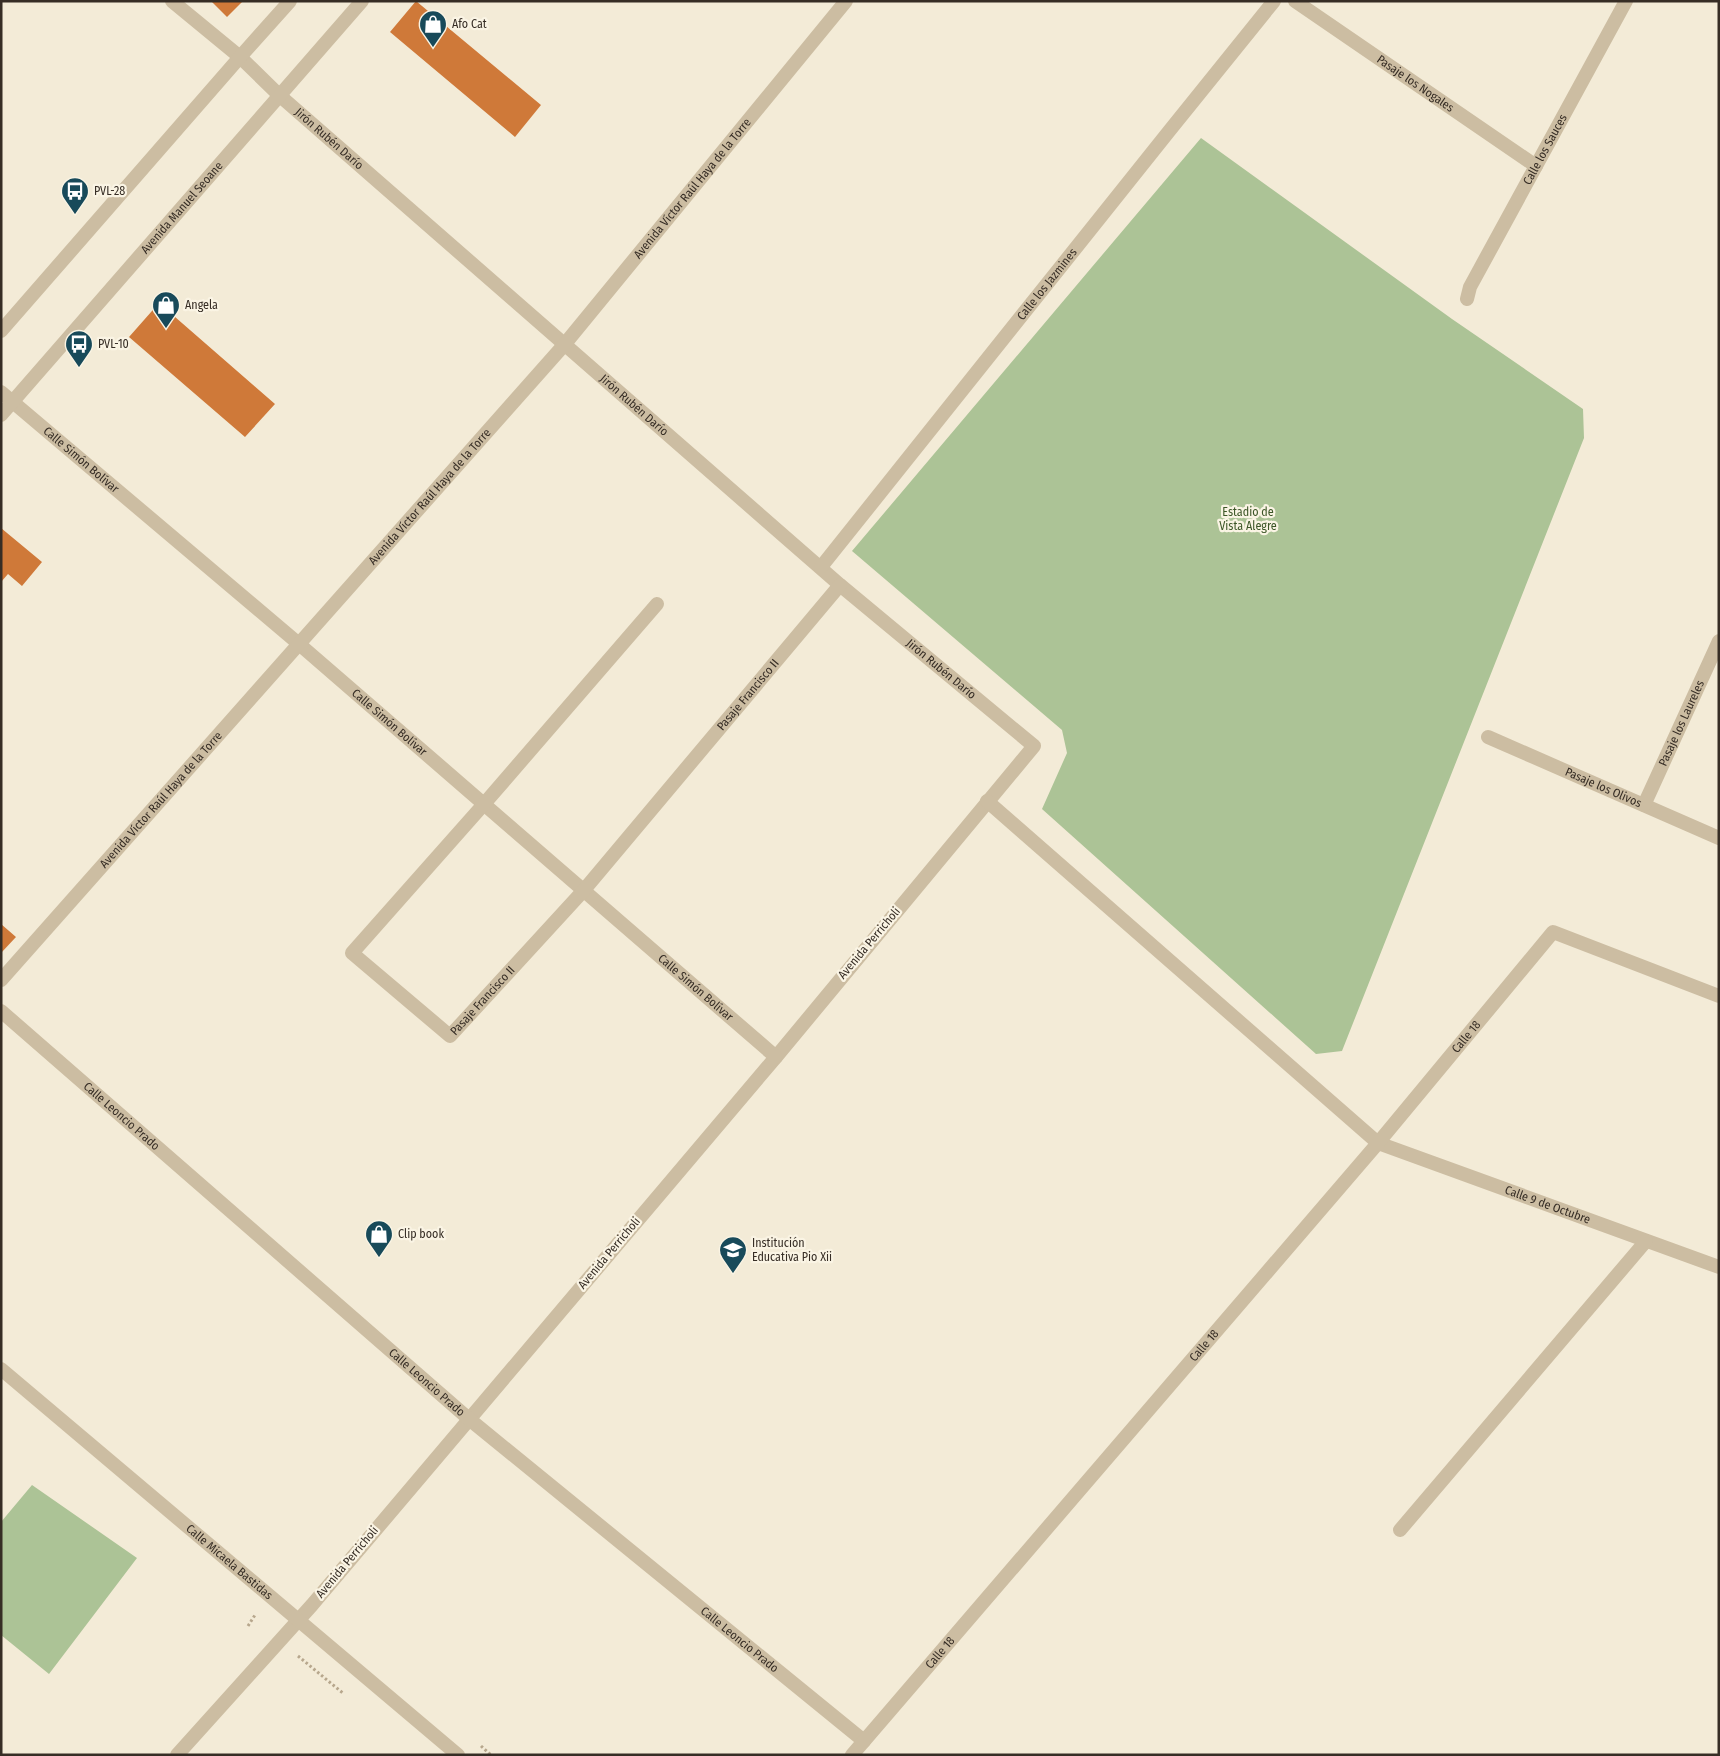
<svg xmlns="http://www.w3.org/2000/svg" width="1720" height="1756" viewBox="0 0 1720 1756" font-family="'Fira Sans Condensed',sans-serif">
  <rect width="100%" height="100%" fill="#f3ebd7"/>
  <!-- green -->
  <path fill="#acc396" d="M1201 138 1452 319 1583 409 1584 438 1342 1051 1316 1054 1042 809 1067 753 1062 730 852 551Z
    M32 1485 137 1558 49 1674 1 1635V1522Z"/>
  <!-- building -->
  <path fill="#cf7939" d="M211 1H243L227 17Z
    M416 1 541 105 515 137 390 32Z
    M159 303 275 404 245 437 129 337Z
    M1 528 42 562 22 586 8 574 1 582Z
    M1 924 16 937 1 953Z"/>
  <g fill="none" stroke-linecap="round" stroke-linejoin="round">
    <!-- path -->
    <path stroke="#b7a78d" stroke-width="3" stroke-dasharray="2.5 2.5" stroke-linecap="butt" d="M248 1626 255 1615
      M298 1656 344 1694
      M481 1746 491 1755"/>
    <!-- minor -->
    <g stroke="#ccbda2" stroke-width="14">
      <path id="s1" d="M172 1 240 57 279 95 840 585 1034 746 776 1057 312 1605 177 1755"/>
      <path id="s2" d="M1295 1 1536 166"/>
      <path id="s3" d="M1467 299 1470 287 1626 1"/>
      <path id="s4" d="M1 392 299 644 776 1057"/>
      <path id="s5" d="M821 567 1170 130 1274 1"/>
      <path id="s6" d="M657 604 484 804 352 953 450 1036 584 890 840 585"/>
      <path id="s7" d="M1488 737 1719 838"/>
      <path id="s8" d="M987 801 1378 1143 1719 1267"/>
      <path id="s9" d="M1644 805 1719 641"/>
      <path id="s10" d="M1 980 564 345 846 1"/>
      <path id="s11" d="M1 1011 469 1419 864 1741"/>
      <path id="s12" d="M1 1369 458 1755"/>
      <path d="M1400 1530 1646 1241"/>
      <path id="s13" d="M852 1755 1378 1143 1553 932 1719 996"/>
    </g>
    <!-- tertiary -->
    <g stroke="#ccbda2" stroke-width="14">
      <path d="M1 331 240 57 290 1"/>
      <path id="s14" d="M1 415 362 1"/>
    </g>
  </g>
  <!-- icons -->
  <defs>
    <g id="shop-pin" transform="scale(1.4375)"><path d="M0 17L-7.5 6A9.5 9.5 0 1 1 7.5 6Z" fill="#184a5a" stroke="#faf4e4"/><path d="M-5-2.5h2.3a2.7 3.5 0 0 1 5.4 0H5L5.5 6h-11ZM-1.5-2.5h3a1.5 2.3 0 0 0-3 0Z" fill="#fff"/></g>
    <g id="bus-pin" transform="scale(1.4375)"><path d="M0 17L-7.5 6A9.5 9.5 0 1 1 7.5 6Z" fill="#184a5a" stroke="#faf4e4"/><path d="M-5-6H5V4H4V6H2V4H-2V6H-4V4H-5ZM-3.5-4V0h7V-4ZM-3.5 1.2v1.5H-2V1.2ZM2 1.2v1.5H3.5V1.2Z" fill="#fff"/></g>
    <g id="school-pin" transform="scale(1.4375)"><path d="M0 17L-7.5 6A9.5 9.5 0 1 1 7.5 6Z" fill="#184a5a" stroke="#faf4e4"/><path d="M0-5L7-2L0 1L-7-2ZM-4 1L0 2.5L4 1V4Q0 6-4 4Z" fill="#fff"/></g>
  </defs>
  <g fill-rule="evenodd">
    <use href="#shop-pin" x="433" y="24"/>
    <use href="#bus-pin" x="75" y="191"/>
    <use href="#shop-pin" x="166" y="305"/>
    <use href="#bus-pin" x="79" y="344"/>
    <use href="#shop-pin" x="379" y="1234"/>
    <use href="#school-pin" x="733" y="1250"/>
  </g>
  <g text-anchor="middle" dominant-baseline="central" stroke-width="4.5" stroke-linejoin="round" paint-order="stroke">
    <!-- poi labels -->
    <g font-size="12" fill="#362d25" stroke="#faf4e4" text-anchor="start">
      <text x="452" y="24">Afo Cat</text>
      <text x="94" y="191">PVL-28</text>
      <text x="185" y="305">Angela</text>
      <text x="98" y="344">PVL-10</text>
      <text x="398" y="1234">Clip book</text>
      <text x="752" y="1243">Institución<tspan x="752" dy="14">Educativa Pio Xii</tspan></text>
    </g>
    <!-- street labels -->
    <g font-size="12" fill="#362d25" stroke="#faf4e4">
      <text stroke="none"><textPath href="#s2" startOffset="146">Pasaje los Nogales</textPath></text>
      <text stroke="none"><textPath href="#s1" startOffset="209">Jirón Rubén Darío</textPath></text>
      <text stroke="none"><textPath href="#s3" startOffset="169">Calle los Sauces</textPath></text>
      <text stroke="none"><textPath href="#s10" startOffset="1051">Avenida Víctor Raúl Haya de la Torre</textPath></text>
      <text stroke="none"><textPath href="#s14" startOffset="275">Avenida Manuel Seoane</textPath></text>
      <text stroke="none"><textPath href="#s5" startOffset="362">Calle los Jazmines</textPath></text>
      <text stroke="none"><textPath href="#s1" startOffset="614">Jirón Rubén Darío</textPath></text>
      <text stroke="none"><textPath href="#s4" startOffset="105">Calle Simón Bolívar</textPath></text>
      <text stroke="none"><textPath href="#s10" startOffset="646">Avenida Víctor Raúl Haya de la Torre</textPath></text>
      <text stroke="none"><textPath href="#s1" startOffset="1019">Jirón Rubén Darío</textPath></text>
      <text stroke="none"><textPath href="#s6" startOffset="1045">Pasaje Francisco II</textPath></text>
      <text stroke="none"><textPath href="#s4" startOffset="510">Calle Simón Bolívar</textPath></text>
      <text stroke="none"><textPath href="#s9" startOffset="90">Pasaje los Laureles</textPath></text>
      <text stroke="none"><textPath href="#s7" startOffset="126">Pasaje los Olivos</textPath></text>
      <text stroke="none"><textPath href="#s10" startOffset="241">Avenida Víctor Raúl Haya de la Torre</textPath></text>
      <text transform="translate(869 943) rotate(-50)">Avenida Perricholi</text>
      <text stroke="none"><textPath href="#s4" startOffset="915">Calle Simón Bolívar</textPath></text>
      <text stroke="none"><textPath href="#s6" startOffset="640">Pasaje Francisco II</textPath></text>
      <text stroke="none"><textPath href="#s13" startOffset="945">Calle 18</textPath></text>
      <text stroke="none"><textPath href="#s11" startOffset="160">Calle Leoncio Prado</textPath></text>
      <text stroke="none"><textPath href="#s8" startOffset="700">Calle 9 de Octubre</textPath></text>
      <text transform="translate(609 1253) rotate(-50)">Avenida Perricholi</text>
      <text stroke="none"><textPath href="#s13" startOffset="540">Calle 18</textPath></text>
      <text stroke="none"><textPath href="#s11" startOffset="565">Calle Leoncio Prado</textPath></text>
      <text stroke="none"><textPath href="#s12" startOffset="299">Calle Micaela Bastidas</textPath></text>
      <text transform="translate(347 1562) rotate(-50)">Avenida Perricholi</text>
      <text stroke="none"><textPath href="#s11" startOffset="970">Calle Leoncio Prado</textPath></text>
      <text stroke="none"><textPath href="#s13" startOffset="135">Calle 18</textPath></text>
    </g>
    <!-- park labels -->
    <g font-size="12" fill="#3c5627" stroke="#faf4e4">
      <text x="1248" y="512">Estadio de<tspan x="1248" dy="14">Vista Alegre</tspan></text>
    </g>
  </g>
  <!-- border -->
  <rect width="1720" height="1756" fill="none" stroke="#362d25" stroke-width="5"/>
</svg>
